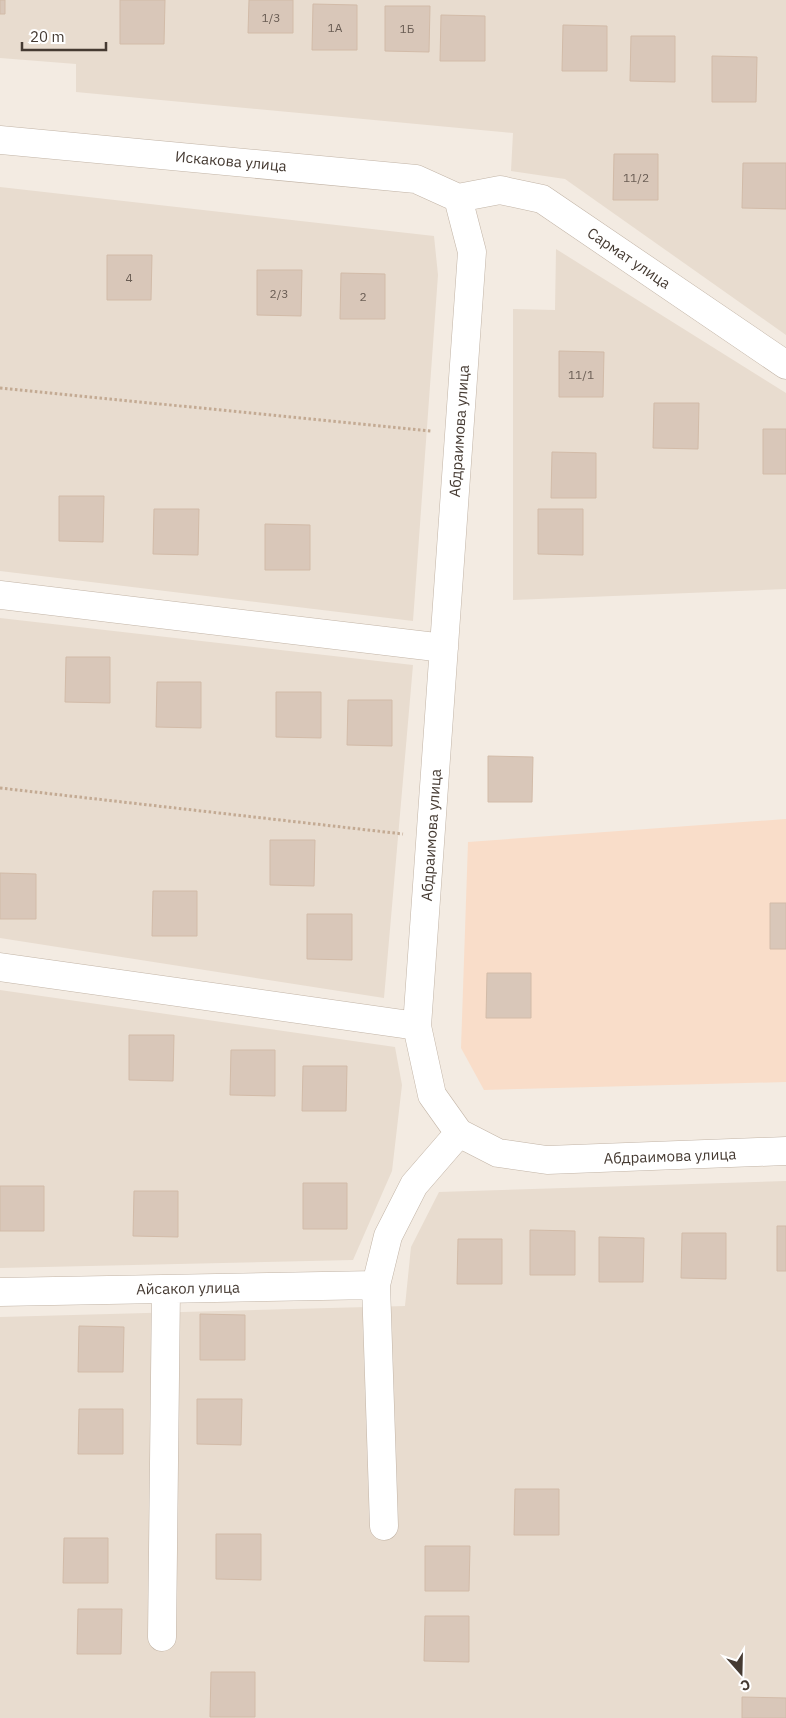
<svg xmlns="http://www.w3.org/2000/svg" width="786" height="1718" viewBox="0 0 786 1718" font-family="'IBM Plex Sans',sans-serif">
  <rect width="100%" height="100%" fill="#f3ebe2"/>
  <!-- residential -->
  <path fill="#e8dccf" d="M0 0H786V335L565 179 511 171 513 133 76 92V64L0 58Z
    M0 187 434 236 438 275 413 621 0 571Z
    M556 249 786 393V589L513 600V309L555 310Z
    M0 618 413 665 384 998 0 938Z
    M0 990 395 1047 402 1085 392 1171 353 1260 0 1268Z
    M786 1181V1718H0V1317L405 1306 411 1247 439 1192Z"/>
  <!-- commercial -->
  <path fill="#f9ddc9" d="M786 819V1082L484 1090 461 1048 468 842Z"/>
  <!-- building -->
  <path fill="#d9c7b9" stroke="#d2bba8" d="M0 0H5V14H0Z
    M120 0H165L164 44H120Z
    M249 0H293V33H248Z
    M313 4 357 5V50H312Z
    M385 6H430L429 52 385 51Z
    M441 15 485 16V61H440Z
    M563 25 607 26V71H562Z
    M631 36H675V82L630 81Z
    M712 56 757 57 756 102H712Z
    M614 154H658V200H613Z
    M743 163H786V209L742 208Z
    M107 255H152L151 300H107Z
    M257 270H302L301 316 257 315Z
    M341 273 385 274V319H340Z
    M559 351 604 352 603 397H559Z
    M654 403H699L698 449 653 448Z
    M763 429H786V474H763Z
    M552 452 596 453V498H551Z
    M59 496H104L103 542 59 541Z
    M154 509H199L198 555 153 554Z
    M538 509H583V555L538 554Z
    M265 524 310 525V570H265Z
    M66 657H110V703L65 702Z
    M157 682H201V728L156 727Z
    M276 692H321V738L276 737Z
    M348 700H392V746L347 745Z
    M488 756 533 757 532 802H488Z
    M270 840H315L314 886 270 885Z
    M0 873 36 874V919H0Z
    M153 891H197V936H152Z
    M770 903H786V949H770Z
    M307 914H352V960L307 959Z
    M487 973H531V1018H486Z
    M129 1035H174L173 1081 129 1080Z
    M231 1050H275V1096L230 1095Z
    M303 1066H347L346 1111H302Z
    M303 1183H347V1229H303Z
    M0 1186H44V1231H0Z
    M134 1191H178V1237L133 1236Z
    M777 1226H786V1271H777Z
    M530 1230 575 1231V1275H530Z
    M682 1233H726V1279L681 1278Z
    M599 1237 644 1238 643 1282H599Z
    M458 1239H502V1284H457Z
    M200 1314 245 1315V1360H200Z
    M79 1326 124 1327 123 1372H78Z
    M197 1399H242L241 1445 197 1444Z
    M79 1409H123V1454H78Z
    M515 1489H559V1535H514Z
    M216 1534H261V1580L216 1579Z
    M64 1538H108V1583H63Z
    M425 1546H470L469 1591H425Z
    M78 1609H122L121 1654H77Z
    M425 1616H469V1662L424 1661Z
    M211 1672H255V1717H210Z
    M742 1697 786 1698V1718H742Z"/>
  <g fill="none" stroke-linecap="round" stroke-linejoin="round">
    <!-- minor casing -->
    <g stroke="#c2b4a6" stroke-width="29">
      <path id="minor" d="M0 140 416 179 458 198
        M458 198 472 252 417 1026 432 1095 459 1133 498 1153 547 1160 786 1151
        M458 198 500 190 542 199 786 365
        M0 595 444 648
        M0 967 417 1026
        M0 1292 376 1285
        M384 1526 376 1285 388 1236 414 1185 459 1133
        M162 1637 166 1289"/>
    </g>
    <!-- path -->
    <path stroke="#c3aa93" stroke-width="3" stroke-dasharray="2.5 2.5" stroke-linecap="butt" d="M0 388 431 431
      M0 788 403 834"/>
    <!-- minor -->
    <use href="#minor" stroke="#fff" stroke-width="28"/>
  </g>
  <g text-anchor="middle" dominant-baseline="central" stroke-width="5" stroke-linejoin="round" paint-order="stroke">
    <!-- number labels -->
    <g font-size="12" fill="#6a5d54">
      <text x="271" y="17">1/3</text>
      <text x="335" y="27">1А</text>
      <text x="407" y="28">1Б</text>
      <text x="636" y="177">11/2</text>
      <text x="129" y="277">4</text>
      <text x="279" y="293">2/3</text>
      <text x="363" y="296">2</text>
      <text x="581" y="374">11/1</text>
    </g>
    <!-- street labels -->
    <g font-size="15" fill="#453a32" stroke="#fff">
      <text transform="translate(231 161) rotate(5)">Искакова улица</text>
      <text transform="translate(629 258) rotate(34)">Сармат улица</text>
      <text transform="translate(459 431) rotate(-86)">Абдраимова улица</text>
      <text transform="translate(431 835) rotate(-86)">Абдраимова улица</text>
      <text transform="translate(670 1156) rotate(-2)">Абдраимова улица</text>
      <text transform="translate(188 1288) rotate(-1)">Айсакол улица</text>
    </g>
  </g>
  <!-- north arrow -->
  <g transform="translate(741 1673) rotate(160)" stroke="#ffffff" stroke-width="4" paint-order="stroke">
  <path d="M0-4L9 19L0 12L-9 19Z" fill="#453a32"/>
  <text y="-8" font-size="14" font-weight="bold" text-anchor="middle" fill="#453a32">С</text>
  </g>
  <!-- scale -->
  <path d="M22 42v8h84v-8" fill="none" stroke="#453a32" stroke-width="2.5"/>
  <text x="30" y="42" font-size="15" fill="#453a32" stroke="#ffffff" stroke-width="4" paint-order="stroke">20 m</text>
</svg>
